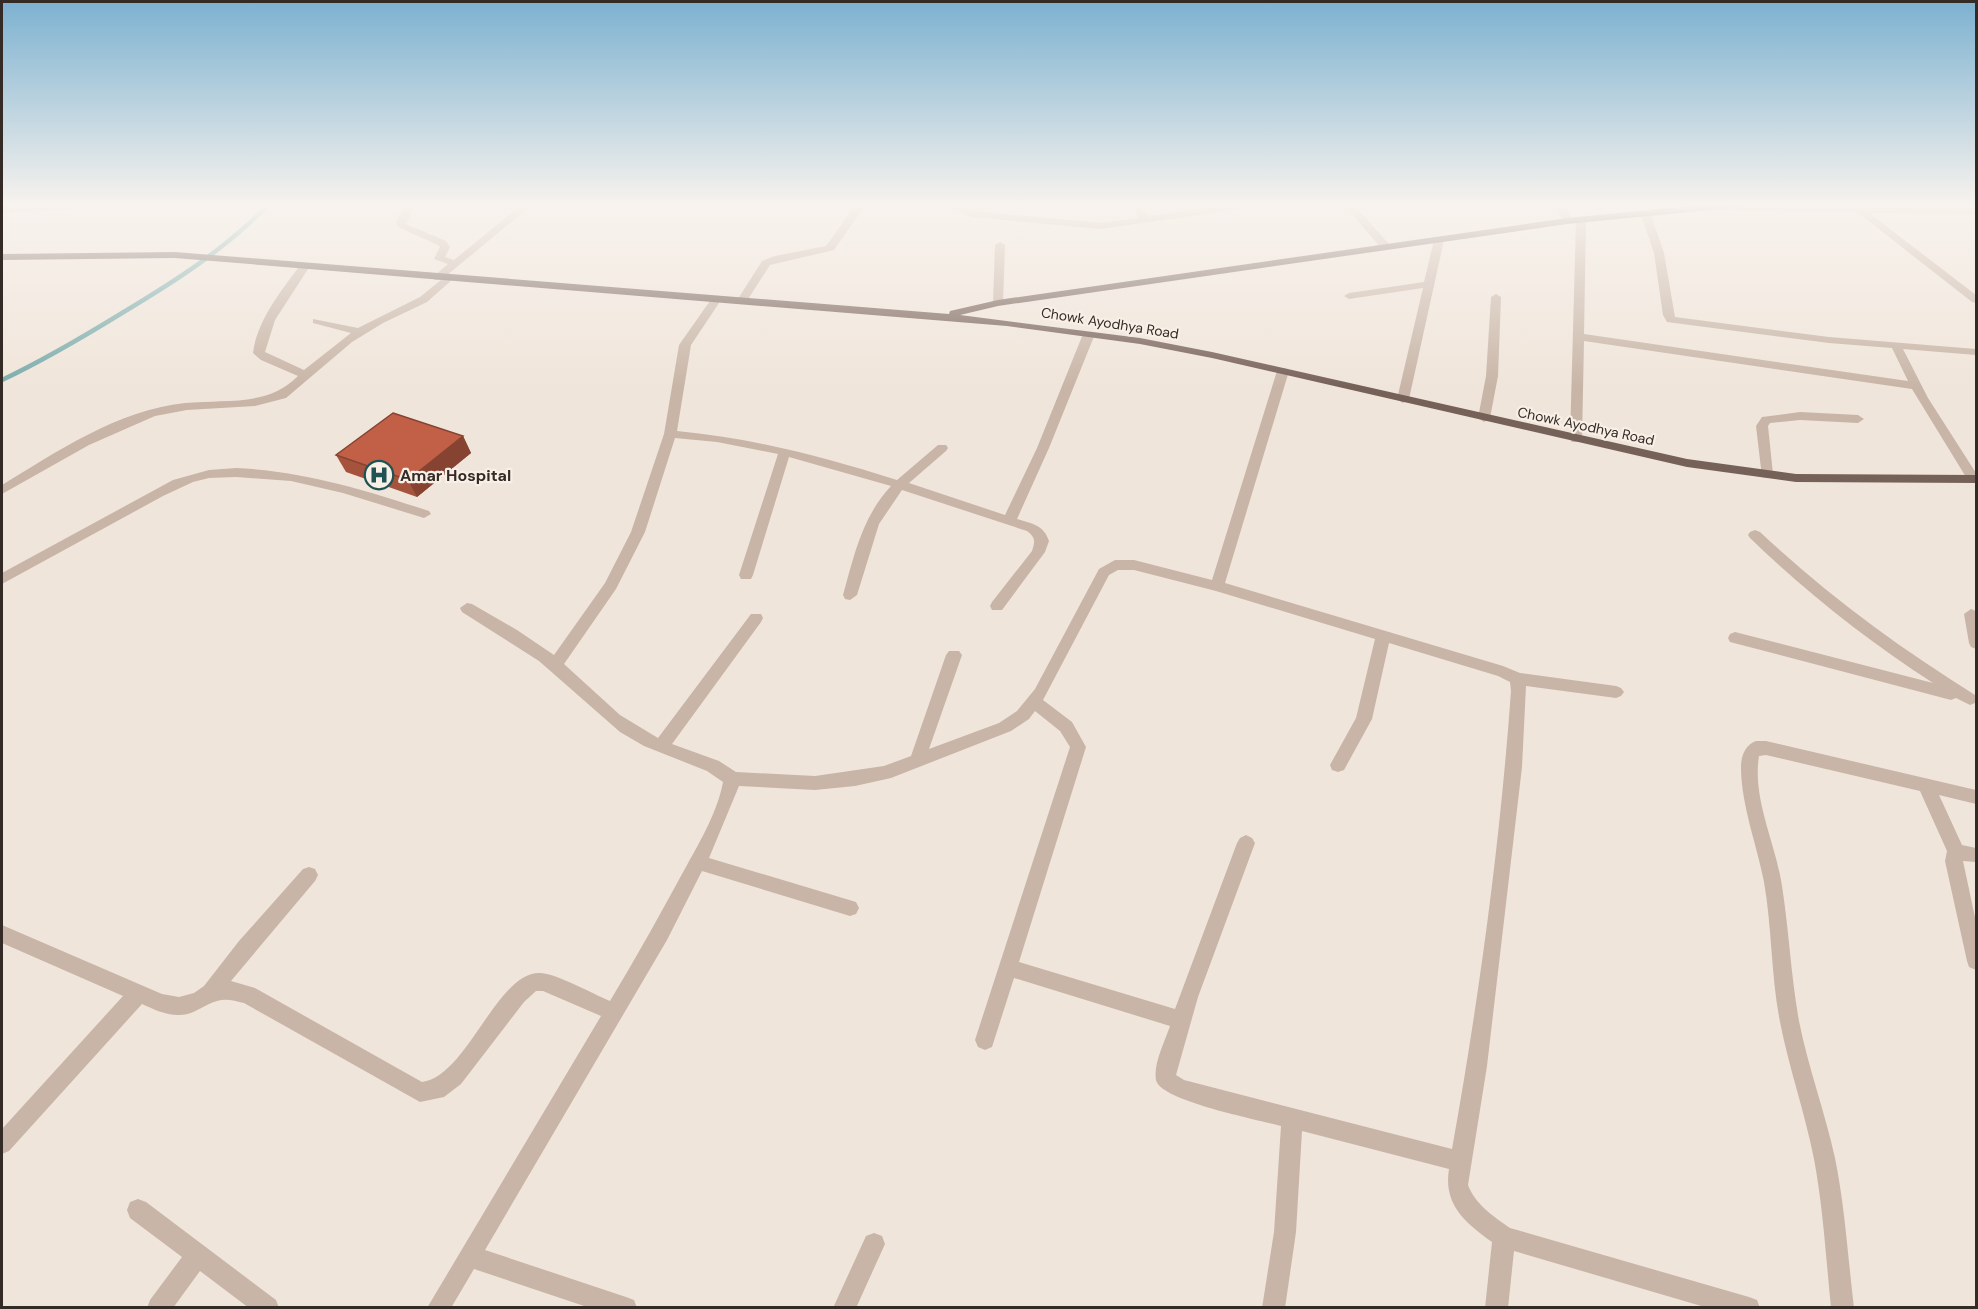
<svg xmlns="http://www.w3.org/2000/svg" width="1978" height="1309" viewBox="0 0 1978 1309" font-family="'DM Sans',sans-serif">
  <rect width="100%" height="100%" fill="#f0e5da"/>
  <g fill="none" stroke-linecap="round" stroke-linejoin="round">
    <!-- stream -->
    <path stroke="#7aacac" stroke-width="4.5" d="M2 380C44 360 83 337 122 313 177 280 224 250 269 204"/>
    <!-- street -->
    <path fill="#c8b5a7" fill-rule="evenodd" d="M55 204H116L111 207 2 213V207Z
      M405 204H415L406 224 446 241 450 247 445 257 454 260 522 204H533L446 276 453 279 427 302 383 323 352 342 286 398 255 406 187 410 155 416 89 445 2 494V485C58 451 118 410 185 403 225 399 268 407 298 376L261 360 253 353C257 320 282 290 301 264L310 266 275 320 265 352 304 370 351 333 313 323V319L358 328 420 297 441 280H434V276L448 264 434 259 440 247 438 245 398 227 396 222Z
      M856 204H866L834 250 770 265 745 304H737L736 302 762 261 775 256 826 246Z
      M935 204H950L973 211 1100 223 1139 218 1131 204H1141L1148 216 1233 204H1260L1255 207 1100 229 972 217Z
      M1343 204H1353L1389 244V248H1381Z
      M1555 204H1565L1572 221 1570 223H1564Z
      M1717 205 1976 208V214L1869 213 1976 295V303L1972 302 1857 212 1714 210V206Z
      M1643 213 1651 215 1664 253 1675 317 1829 337 1976 349V355L1903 349 1928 398 1976 473V482H1969L1912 389 1584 341 1582 439 1580 442H1572L1570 439 1576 220 1581 217 1586 220 1584 334 1908 381 1892 348 1829 343 1667 322 1663 315 1654 253 1641 215Z
      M1439 237 1444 240 1409 399 1403 403 1397 399 1423 288 1349 299 1344 296 1349 293 1424 282 1434 240Z
      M1000 242 1005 245 1003 303 998 306 993 303 995 245Z
      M1496 294 1501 297 1498 376 1490 418 1484 422 1478 418 1486 376 1491 297Z
      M716 297 721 300 691 345 677 431C753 438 824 457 897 480L938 445H946L948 448 946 451 909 483 1005 515 1037 448 1083 334 1085 332H1093L1095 334 1049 448 1017 519C1031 523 1044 525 1049 541L1045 552 1002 610H992L990 606 992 602 1032 551C1035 541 1036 538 1027 531L902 490 879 524 857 595 850 600 845 599 843 595C854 556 862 517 891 486L789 457 753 575 751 579H741L739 575 778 454 717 442 675 438 645 532 616 589 564 664 620 715 658 738 751 614H761L763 618 761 622 672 744 719 761 736 772 815 776 884 766 911 756 946 655 949 651H959L962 655 929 749 999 723 1017 711 1035 689 1099 569 1115 560H1134L1212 580 1277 371 1283 368 1287 369 1289 371 1225 583 1503 666 1520 673 1616 686 1621 688 1624 692 1621 696 1616 698 1526 686 1522 767 1487 1066 1468 1185C1475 1204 1493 1216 1510 1228L1749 1297 1757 1300 1760 1308H1708L1514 1251 1508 1308H1485L1492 1242C1466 1223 1443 1205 1449 1169L1302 1131 1296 1232 1285 1308H1262L1274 1232 1281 1126C1260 1120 1160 1101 1156 1080 1153 1064 1165 1041 1170 1026L1014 978 992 1047 985 1050 978 1047 975 1040 1070 747 1060 731 1035 711 1029 719 1011 731 891 778 855 786 815 790 739 786 709 858 856 902 859 908 856 914 850 916 702 871 667 940 485 1250 626 1297 634 1300 637 1308H590L474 1269 451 1308H427L601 1016 543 991H536L524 1002 461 1084 444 1097 420 1102 244 1003C235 1001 226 998 217 1001 204 1004 194 1016 178 1015 165 1015 153 1009 142 1004L9 1151 2 1154V1129L123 996 2 943V925L162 994 179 997 194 993 204 986 239 941 303 869 309 867 315 869 318 875 315 881 231 981 255 988 422 1082C468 1076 497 970 541 973 557 974 593 994 610 1001 637 956 662 911 687 865 701 840 718 810 723 782L707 771 644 746 620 732 539 661 462 612 460 608 467 603 472 604 517 630 554 655 605 583 631 532 664 434 679 345 712 298ZM1118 570H1134L1216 591 1375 639 1356 718 1330 765 1332 770 1338 772 1344 770 1372 719 1389 643 1498 676 1510 682 1511 691C1500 844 1479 998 1452 1149L1184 1080 1176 1075 1198 997 1255 843 1252 838 1246 835 1240 838 1237 843 1175 1009 1019 962 1086 747 1072 722 1043 700 1109 575Z
      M1800 412 1858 415 1864 419 1858 423 1800 420 1770 423 1768 426 1773 474 1767 478 1762 477 1756 426 1762 417Z
      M236 468C303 471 365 490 429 511L431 514 424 518 343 493 291 481 236 477 209 478 193 482 163 496 2 584V573L173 480 209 470Z
      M1755 530 1760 532C1826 594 1898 647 1975 695V703L1970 705 1956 698 1951 700 1730 642 1728 638 1730 634 1735 632 1933 683C1867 640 1807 593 1750 538L1748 535 1750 532Z
      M1971 609 1976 611V649L1971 647 1969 643 1964 614Z
      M1756 741H1766L1976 790V804L1939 795 1962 845 1976 848V862L1963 861 1976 922V970L1969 967 1967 961 1945 861 1947 851 1920 791 1766 755 1759 756C1752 799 1776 844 1782 886 1789 931 1791 976 1799 1021 1808 1067 1825 1112 1835 1158 1845 1207 1848 1258 1854 1308H1831C1826 1258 1823 1207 1814 1159 1805 1113 1789 1068 1780 1022 1771 976 1772 928 1764 882 1757 845 1741 805 1741 767 1741 756 1745 745 1756 741Z
      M138 1199 146 1202 276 1300 279 1308H249L200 1271 173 1308H147L150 1300 182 1257 130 1218 127 1210 130 1202Z
      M874 1233 882 1236 885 1244 856 1308H833L866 1236Z"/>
    <!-- primary -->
    <path fill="#766159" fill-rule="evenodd" d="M1710 204H1746L1741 207 1567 224 998 306 960 315 1140 338 1212 352 1687 459 1796 474 1976 475V483L1796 482 1687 467 1212 358 1140 344 1007 326 175 258 2 260V254L175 252 949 314 950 311 998 300 1567 218Z"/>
  </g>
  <!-- wall -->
  <path fill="#a6533d" d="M463 436 471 453 417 497 346 472 336 455Z"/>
  <!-- shaded-wall -->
  <path fill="#874332" d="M463 436 471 453 417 497 408 480Z"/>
  <!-- building -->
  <path fill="#c16047" stroke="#874332" stroke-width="1.5" d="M393 413 463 436 408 480 336 455Z"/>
  <!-- sky -->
  <linearGradient id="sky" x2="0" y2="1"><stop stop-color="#7cb1d0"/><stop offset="0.53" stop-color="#f8f3ee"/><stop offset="1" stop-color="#f8f3ee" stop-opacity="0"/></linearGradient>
  <rect width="1978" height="387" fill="url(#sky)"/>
  <!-- icons -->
  <defs>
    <g id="hospital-ring" transform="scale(1.5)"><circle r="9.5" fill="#f8efe6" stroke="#1e5354" stroke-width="1.5"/><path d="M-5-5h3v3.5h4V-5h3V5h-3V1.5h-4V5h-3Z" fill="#1e5354"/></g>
  </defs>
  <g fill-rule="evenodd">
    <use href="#hospital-ring" x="379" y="475"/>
  </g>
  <g text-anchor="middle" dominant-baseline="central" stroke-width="4.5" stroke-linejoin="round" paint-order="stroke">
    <!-- far-street labels -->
    <g font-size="14" fill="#342b27" stroke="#f8efe6">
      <text transform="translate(1110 323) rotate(9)">Chowk Ayodhya Road</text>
      <text transform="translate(1586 426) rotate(12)">Chowk Ayodhya Road</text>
    </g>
    <!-- poi labels -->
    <g font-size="16" font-weight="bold" fill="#342b27" stroke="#f8efe6" text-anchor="start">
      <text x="400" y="475">Amar Hospital</text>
    </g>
  </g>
  <!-- border -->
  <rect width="1978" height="1309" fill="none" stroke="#342b27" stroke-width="6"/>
</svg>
